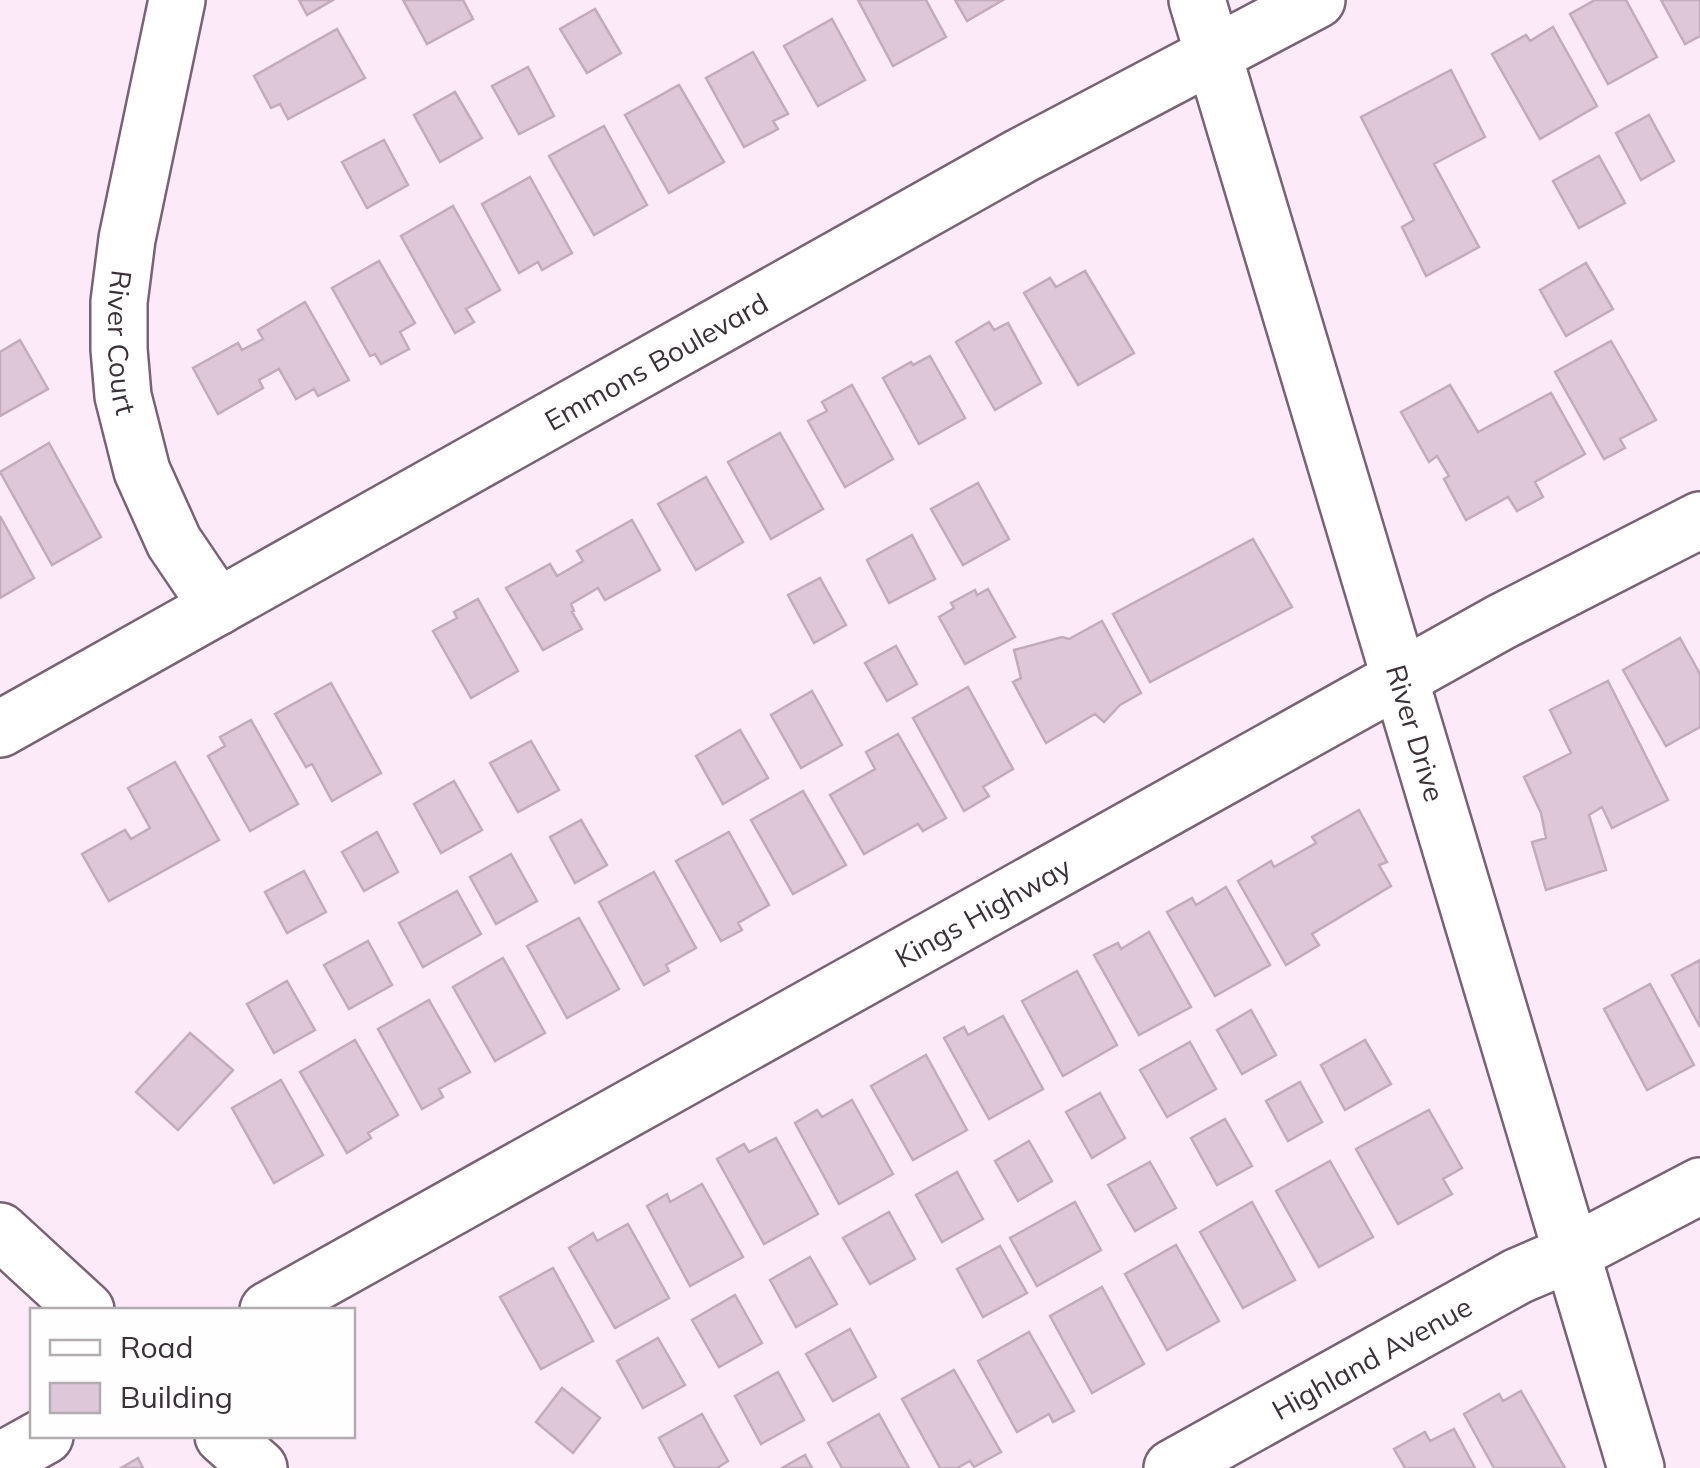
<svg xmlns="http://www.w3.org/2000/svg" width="1700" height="1468" viewBox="0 0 1700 1468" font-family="Mulish,sans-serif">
  <rect width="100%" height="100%" fill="#fdeaf9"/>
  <!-- building -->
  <path fill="#dec7d8" stroke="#c1abbc" stroke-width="2.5" d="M299 0H333L307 15Z
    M403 0H463L473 19 427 44Z
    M858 0H926L946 37 893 66Z
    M955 0H1003L967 21Z
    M1595 0H1626L1657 57 1608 84 1570 14Z
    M1661 0H1700V36L1685 44Z
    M595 9 621 53 587 73 560 29Z
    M832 19 865 80 818 106 784 46Z
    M1553 27 1597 106 1540 139 1492 54 1526 35 1530 41Z
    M337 29 365 78 288 119 280 104 271 108 254 76Z
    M753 52 788 114 773 121 778 129 744 147 706 78Z
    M528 67 554 116 519 134 492 86Z
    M1451 70 1485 137 1434 164 1479 247 1426 276 1402 227 1414 220 1361 117Z
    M679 85 724 162 669 193 625 115Z
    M455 92 482 138 440 162 414 115Z
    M1649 115 1674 161 1641 180 1616 133Z
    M604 126 647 205 594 235 549 156Z
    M384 140 408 185 367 208 342 162Z
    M1599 156 1625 203 1579 228 1553 181Z
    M530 177 572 253 542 270 538 262 519 273 482 204Z
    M453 206 500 290 466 309 474 322 455 333 401 236Z
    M379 261 415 323 400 332 409 349 381 364 375 354 370 356 332 288Z
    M1586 263 1613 309 1566 336 1540 290Z
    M1085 271 1134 353 1078 385 1024 293 1050 278 1056 287Z
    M305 302 349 380 318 396 314 389 296 399 279 369 259 380 263 388 218 414 193 368 238 343 242 350 263 339 258 330Z
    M989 322 994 330 1008 323 1041 383 995 410 956 342Z
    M20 340 48 389 0 416V352Z
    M1611 341 1656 420 1620 439 1625 448 1604 459 1555 372Z
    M930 356 965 418 919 444 883 378 911 362 913 365Z
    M852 385 893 459 845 487 808 421 827 411 822 402Z
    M1450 385 1478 432 1551 393 1585 454 1535 482 1543 497 1517 511 1508 497 1466 520 1444 479 1449 476 1437 456 1429 462 1401 412Z
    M780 433 823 509 771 539 728 462Z
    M49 443 101 537 52 565 0 472Z
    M706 477 743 542 696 570 658 504Z
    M978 483 1009 539 963 565 931 509Z
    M0 516 34 578 0 598Z
    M632 520 660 570 605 600 598 588 571 604 574 611 572 612 582 629 543 650 506 588 550 564 557 576 583 561 577 551Z
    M912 535 935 579 889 603 867 560Z
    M1253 539 1292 607 1150 682 1113 614Z
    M820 578 846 625 814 643 788 595Z
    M988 589 1015 637 965 664 939 617 954 608 951 603 975 590 977 595Z
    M478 599 518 671 471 698 433 631 457 618 454 612Z
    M1102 621 1141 693 1120 705 1104 722 1095 714 1046 743 1013 682 1021 678 1014 650 1062 637 1069 639Z
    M1680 638 1700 674V727L1666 746 1623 670Z
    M896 646 917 684 887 701 865 663Z
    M1608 681 1668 800 1612 828 1602 807 1589 815 1606 870 1546 890 1532 842 1546 838 1541 813 1524 777 1571 753 1550 710Z
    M331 683 381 773 332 801 312 764 306 767 275 714Z
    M968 687 1013 769 983 787 989 796 964 811 913 718Z
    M812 691 842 745 801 768 771 715Z
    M251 720 298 804 250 831 208 756 225 746 220 737Z
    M740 730 768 778 723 804 696 756Z
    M898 734 946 818 923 831 918 824 864 854 830 795 875 769 866 752Z
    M531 741 559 790 518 812 490 763Z
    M175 762 219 840 109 901 82 854 125 830 131 839 150 828 128 788Z
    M454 781 482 830 441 853 414 804Z
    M803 791 846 865 793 894 751 820Z
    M1359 810 1387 862 1379 865 1391 886 1312 934 1319 945 1286 965 1238 881 1271 861 1274 867 1316 843 1312 837Z
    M581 820 607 865 575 883 550 837Z
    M377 832 398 872 364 891 342 852Z
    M729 832 769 905 738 923 742 930 721 941 676 861Z
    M511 854 537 901 496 924 470 877Z
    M304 871 326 912 287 933 265 892Z
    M654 872 696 948 666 965 669 971 644 985 599 902Z
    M1226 887 1270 965 1215 996 1167 912 1192 898 1196 905Z
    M457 891 481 934 423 967 399 923Z
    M579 918 619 989 567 1018 527 946Z
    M1149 932 1191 1007 1139 1035 1094 955 1118 943 1121 949Z
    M368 941 392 985 349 1009 324 965Z
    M503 958 545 1033 495 1061 453 987Z
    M1700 960V1027L1672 975Z
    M1077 971 1117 1045 1063 1076 1022 1001Z
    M287 981 315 1030 274 1053 247 1004Z
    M1650 984 1694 1065 1647 1090 1604 1009Z
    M429 1000 470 1072 439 1089 443 1097 422 1109 378 1029Z
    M1251 1010 1276 1055 1242 1074 1217 1030Z
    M1003 1016 1043 1089 989 1119 944 1038 964 1027 968 1035Z
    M190 1033 233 1070 178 1130 136 1092Z
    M355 1040 398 1115 368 1133 371 1138 347 1153 300 1072Z
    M1365 1040 1391 1084 1345 1110 1321 1065Z
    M1190 1042 1216 1089 1167 1117 1140 1070Z
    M926 1055 967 1130 913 1160 871 1086Z
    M281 1080 323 1155 274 1183 232 1108Z
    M1300 1082 1322 1122 1288 1141 1266 1101Z
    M1100 1093 1125 1138 1092 1158 1066 1112Z
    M852 1100 893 1174 839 1204 795 1123 817 1110 822 1117Z
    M1429 1110 1462 1168 1443 1179 1452 1194 1398 1224 1356 1149Z
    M1225 1119 1252 1166 1217 1185 1191 1138Z
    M776 1138 818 1214 764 1244 717 1159 744 1144 749 1152Z
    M1029 1141 1052 1181 1018 1201 995 1161Z
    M1330 1161 1373 1237 1319 1267 1276 1191Z
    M1150 1162 1176 1208 1135 1231 1108 1185Z
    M957 1172 983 1219 942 1242 916 1195Z
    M702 1184 743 1257 690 1286 647 1206 667 1194 670 1202Z
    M1075 1202 1101 1250 1037 1286 1010 1238Z
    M1252 1202 1295 1280 1243 1308 1200 1232Z
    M889 1212 915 1259 870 1284 843 1238Z
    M628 1224 669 1298 615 1328 569 1248 593 1233 597 1241Z
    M1176 1245 1219 1321 1167 1350 1125 1274Z
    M1000 1246 1027 1293 983 1317 957 1269Z
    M810 1257 837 1304 796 1327 770 1280Z
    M553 1268 593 1341 541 1369 500 1297Z
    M1102 1287 1144 1364 1092 1393 1050 1316Z
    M735 1295 762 1343 719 1367 692 1320Z
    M850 1329 876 1377 833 1401 806 1354Z
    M1029 1332 1074 1411 1053 1422 1049 1414 1017 1432 978 1361Z
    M658 1338 685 1385 643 1408 617 1361Z
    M954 1370 1001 1452 974 1467 970 1461 957 1468H940L902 1399Z
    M778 1372 804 1420 761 1444 735 1396Z
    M562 1388 600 1418 573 1453 536 1422Z
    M1521 1391 1565 1468H1494L1464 1414 1499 1394 1503 1401Z
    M702 1414 728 1461 717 1468H675L659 1438Z
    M879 1414 909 1468H842L828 1443Z
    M1454 1429 1475 1468H1405L1394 1449 1425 1432 1430 1441Z
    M805 1455 812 1468H782Z
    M138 1458 143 1468H121Z"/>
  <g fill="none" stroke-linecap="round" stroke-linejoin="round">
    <!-- minor casing -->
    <g stroke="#776372" stroke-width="60">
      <g id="minor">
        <path id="s1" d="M177 0 127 239 119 302V349L123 396 142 471 174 542 218 607"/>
        <path id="s2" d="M1197 0 1636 1468"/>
        <path id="s3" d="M0 729 1021 156 1317 0"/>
        <path d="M0 1231 86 1310"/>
        <path id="s4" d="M268 1310 1501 622 1700 520"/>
        <path d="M223 1436 259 1468"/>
        <path d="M0 1461 45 1436"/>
        <path id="s5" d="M1172 1468 1518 1276 1572 1253 1700 1186"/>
      </g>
    </g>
    <!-- minor -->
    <use href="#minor" stroke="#fff" stroke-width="55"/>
  </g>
  <g text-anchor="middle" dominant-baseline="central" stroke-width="8" stroke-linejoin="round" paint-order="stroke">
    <!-- street labels -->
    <g font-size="28" fill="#3a3138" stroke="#fefefe">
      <text stroke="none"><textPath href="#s1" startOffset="348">River Court</textPath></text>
      <text stroke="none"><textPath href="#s3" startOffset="752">Emmons Boulevard</textPath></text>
      <text stroke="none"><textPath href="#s2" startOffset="765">River Drive</textPath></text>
      <text stroke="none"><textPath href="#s4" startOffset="818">Kings Highway</textPath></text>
      <text stroke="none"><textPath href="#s5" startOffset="228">Highland Avenue</textPath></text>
    </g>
  </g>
  <!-- legend -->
  <rect x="30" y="1308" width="325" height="130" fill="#fefefe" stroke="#b0acaf" stroke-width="2.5"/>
  <rect x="50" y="1340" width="50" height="15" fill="#ffffff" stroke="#b0acaf" stroke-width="2.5"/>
  <text x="120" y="1358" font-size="30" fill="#3a3138">Road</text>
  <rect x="50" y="1383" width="50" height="30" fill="#dec7d8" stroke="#b0acaf" stroke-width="2.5"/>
  <text x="120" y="1408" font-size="30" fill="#3a3138">Building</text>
</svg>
